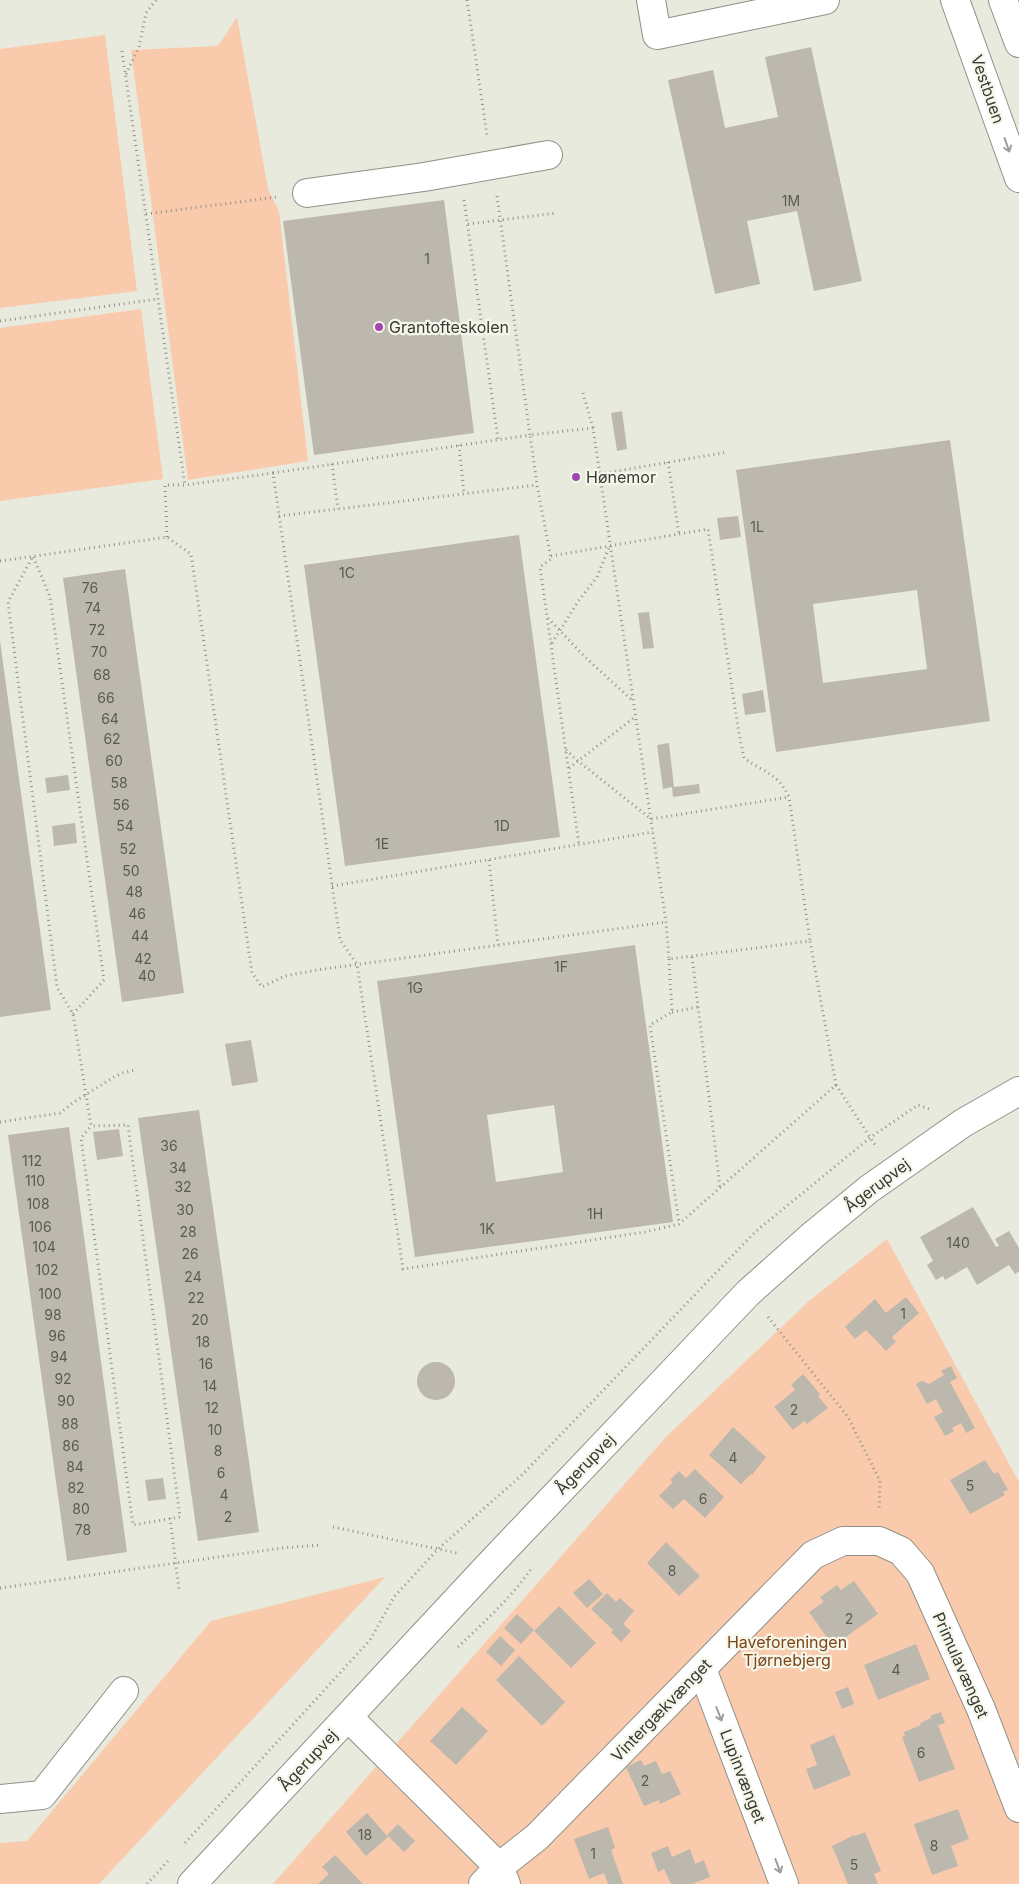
<svg xmlns="http://www.w3.org/2000/svg" width="1019" height="1884" viewBox="0 0 1019 1884" font-family="Inter,sans-serif">
  <rect width="100%" height="100%" fill="#e8eade"/>
  <!-- green -->
  <path fill="#facaac" d="M237 17 268 189 279 211 308 461 188 480 131 50 218 46Z
    M105 35 137 291 0 308V49Z
    M141 309 163 479 0 501V328Z
    M887 1239 1019 1482V1884H273L666 1437 809 1301Z
    M385 1577 99 1884H0V1843L27 1841 211 1621Z"/>
  <!-- building -->
  <path fill="#bdb8ad" fill-rule="evenodd" d="M811 47 862 281 814 291 797 211 747 221 760 284 715 294 668 80 713 70 725 128 778 117 765 57Z
    M444 200 474 433 314 455 283 221Z
    M622 411 627 449 617 451 611 413Z
    M950 440 990 721 776 752 736 470ZM917 590 927 669 823 683 813 604Z
    M738 516 741 537 720 540 717 518Z
    M519 535 560 837 345 866 304 565Z
    M125 569 184 993 122 1002 63 578Z
    M649 612 654 648 643 649 638 613Z
    M0 641 51 1010 0 1017Z
    M763 690 766 712 745 715 742 694Z
    M669 743 674 787 699 784 700 793 673 797 672 787 663 789 657 745Z
    M68 775 70 790 47 793 45 778Z
    M75 823 77 843 54 846 52 826Z
    M635 945 673 1222 415 1257 377 981ZM554 1105 563 1172 496 1182 487 1115Z
    M251 1040 258 1082 232 1086 225 1044Z
    M199 1110 259 1532 198 1541 138 1118Z
    M69 1127 127 1552 67 1561 8 1135Z
    M119 1129 123 1156 97 1160 93 1132Z
    M973 1207 996 1247 999 1246 995 1239 1009 1231 1019 1248V1271L1015 1274 1009 1265 977 1285 967 1267 945 1280 943 1276 936 1280 927 1265 933 1261 920 1237Z
    M906 1297 919 1313 892 1337 896 1342 886 1351 866 1330 855 1339 845 1327 875 1299 886 1313Z
    M417 1381a19 19 0 1 1 38 0a19 19 0 1 1-38 0Z
    M951 1366 957 1378 950 1382 975 1428 966 1433 961 1423 952 1428 954 1431 945 1436 934 1417 943 1412 936 1399 927 1404 916 1384 922 1381 929 1384 944 1375 941 1371Z
    M803 1374 820 1394 818 1396 828 1408 807 1424 804 1421 793 1430 774 1407 795 1390 791 1385Z
    M733 1427 766 1457 752 1475 751 1474 741 1484 709 1455Z
    M985 1460 994 1474 998 1472 1008 1490 1003 1492 1005 1495 970 1514 950 1480Z
    M695 1469 724 1497 705 1518 684 1499 673 1509 659 1496 673 1482 670 1480 679 1471 686 1478Z
    M163 1478 166 1499 148 1501 145 1480Z
    M666 1542 700 1576 679 1596 647 1563Z
    M589 1579 603 1594 587 1608 573 1593Z
    M854 1581 878 1614 833 1646 809 1612 824 1602 820 1597 837 1585 841 1590Z
    M607 1593 616 1602 620 1598 634 1611 623 1624 631 1631 621 1642 611 1632 613 1630 591 1609Z
    M559 1606 596 1643 571 1668 534 1631Z
    M517 1614 534 1630 521 1644 504 1628Z
    M500 1636 515 1650 501 1666 486 1652Z
    M916 1644 930 1679 878 1700 864 1665Z
    M519 1656 565 1702 542 1726 496 1680Z
    M848 1687 854 1704 842 1709 835 1692Z
    M462 1707 488 1731 456 1765 430 1741Z
    M941 1712 945 1723 938 1725 955 1769 919 1782 902 1737 905 1736 904 1732 921 1725 920 1723 931 1718 930 1716Z
    M834 1735 851 1775 814 1790 806 1769 817 1765 810 1745Z
    M641 1760 644 1766 656 1761 662 1774 670 1771 681 1794 660 1804 659 1800 644 1806 626 1767Z
    M958 1809 969 1839 951 1846 958 1866 932 1875 914 1824Z
    M367 1813 388 1837 366 1856 346 1832Z
    M398 1824 415 1841 404 1852 387 1835Z
    M608 1827 615 1848 611 1850 623 1884H608L604 1873 589 1879 574 1839Z
    M865 1832 881 1871 874 1874 878 1884H848L832 1846 854 1835 855 1836Z
    M668 1846 672 1857 690 1849 695 1864 704 1860 710 1877 692 1884H671L664 1869 658 1872 651 1853Z
    M335 1855 363 1884H318L329 1874 322 1867Z"/>
  <g fill="none" stroke-linecap="round" stroke-linejoin="round">
    <!-- minor casing -->
    <g stroke="#8f9187" stroke-width="30">
      <path id="minor" d="M651 0 657 35 825 0
        M955 0 1019 178
        M1003 0 1019 43
        M307 193 424 177 548 155
        M702 1669 784 1884
        M348 1717 499 1867 506 1884
        M0 1799 42 1795 124 1691
        M192 1884 493 1561 748 1293 813 1235 869 1189 963 1123 1019 1091
        M483 1884 499 1867 537 1837 813 1555 843 1541H879L901 1551 920 1573 981 1709 1019 1808"/>
    </g>
    <!-- path -->
    <path stroke="#91938a" stroke-width="3" stroke-dasharray="1 4" stroke-linecap="butt" d="M467 0 487 135
      M122 51 185 485
      M126 74 139 47 146 13 156 0
      M497 196 530 435 273 473 340 940 357 964 403 1269 645 1232 679 1224 836 1085 810 941 669 959 666 922 593 428 530 435 537 485 551 559 540 567 579 845
      M464 200 498 439
      M146 214 277 197
      M468 224 557 213
      M0 321 158 299
      M583 393 593 428
      M459 445 464 494
      M668 462 679 534
      M332 464 338 509
      M600 474 728 452
      M279 516 537 485
      M167 537 165 485H185L273 473
      M551 556 708 529 739 734 744 758C764 773 777 772 789 797L810 941
      M0 561 167 537 191 554 252 973 262 987 285 976 317 970 666 922
      M548 618 585 657 633 701
      M552 643 579 600 597 577 610 545
      M566 750 578 761 651 819 789 797
      M569 768 635 717
      M489 860 498 945
      M332 886 653 832
      M692 957 720 1187
      M669 959 672 1012 650 1025 679 1223
      M672 1012 698 1007
      M73 1014 104 980 50 597 33 556 8 602 57 987 73 1014 91 1126 81 1138 133 1525 180 1517 128 1125 91 1126
      M836 1085 877 1148
      M0 1122 60 1113 74 1102 114 1077 122 1073 135 1070
      M768 1317 848 1417 880 1481 879 1510
      M170 1518 179 1589
      M333 1527 457 1553
      M0 1588 282 1548 321 1545
      M458 1647C483 1623 511 1598 531 1569
      M185 1843 370 1640 394 1597 438 1549 523 1474 755 1232 871 1137 918 1105 929 1109
      M147 1884 169 1860"/>
    <!-- minor -->
    <use href="#minor" stroke="#fff" stroke-width="28"/>
  </g>
  <!-- one-way arrows -->
  <defs><path id="oneway-shaft" d="M-6 0H5M1.5-3L5.5 0L1.5 3" fill="none" stroke-width="1.6" stroke-linecap="round" stroke-linejoin="round" transform="scale(1.25)"/></defs>
  <g stroke="#9c9c9a">
    <use href="#oneway-shaft" transform="translate(1007 145) rotate(71)"/>
    <use href="#oneway-shaft" transform="translate(719 1714) rotate(69)"/>
    <use href="#oneway-shaft" transform="translate(778 1866) rotate(69)"/>
  </g>
  <!-- markers -->
  <g fill="#a247b2" stroke="#f5f7eb" stroke-width="2">
    <circle cx="379" cy="327" r="5"/>
    <circle cx="576" cy="477" r="5"/>
  </g>
  <g text-anchor="middle" dominant-baseline="central" stroke-width="4.5" stroke-linejoin="round" paint-order="stroke">
    <!-- number labels -->
    <g font-size="14" fill="#5a5a53">
      <text x="791" y="200">1M</text>
      <text x="427" y="258">1</text>
      <text x="757" y="526">1L</text>
      <text x="347" y="572">1C</text>
      <text x="90" y="587">76</text>
      <text x="93" y="607">74</text>
      <text x="97" y="629">72</text>
      <text x="99" y="651">70</text>
      <text x="102" y="674">68</text>
      <text x="106" y="697">66</text>
      <text x="110" y="718">64</text>
      <text x="112" y="738">62</text>
      <text x="114" y="760">60</text>
      <text x="119" y="782">58</text>
      <text x="121" y="804">56</text>
      <text x="125" y="825">54</text>
      <text x="502" y="825">1D</text>
      <text x="382" y="843">1E</text>
      <text x="128" y="848">52</text>
      <text x="131" y="870">50</text>
      <text x="134" y="891">48</text>
      <text x="137" y="913">46</text>
      <text x="140" y="935">44</text>
      <text x="143" y="958">42</text>
      <text x="561" y="966">1F</text>
      <text x="147" y="975">40</text>
      <text x="415" y="987">1G</text>
      <text x="169" y="1145">36</text>
      <text x="32" y="1160">112</text>
      <text x="178" y="1167">34</text>
      <text x="35" y="1180">110</text>
      <text x="183" y="1186">32</text>
      <text x="38" y="1203">108</text>
      <text x="185" y="1209">30</text>
      <text x="595" y="1213">1H</text>
      <text x="40" y="1226">106</text>
      <text x="487" y="1228">1K</text>
      <text x="188" y="1231">28</text>
      <text x="958" y="1242">140</text>
      <text x="44" y="1246">104</text>
      <text x="190" y="1253">26</text>
      <text x="47" y="1269">102</text>
      <text x="193" y="1276">24</text>
      <text x="50" y="1293">100</text>
      <text x="196" y="1297">22</text>
      <text x="903" y="1313">1</text>
      <text x="53" y="1314">98</text>
      <text x="200" y="1319">20</text>
      <text x="57" y="1335">96</text>
      <text x="203" y="1341">18</text>
      <text x="59" y="1356">94</text>
      <text x="206" y="1363">16</text>
      <text x="63" y="1378">92</text>
      <text x="210" y="1385">14</text>
      <text x="66" y="1400">90</text>
      <text x="212" y="1407">12</text>
      <text x="794" y="1409">2</text>
      <text x="70" y="1423">88</text>
      <text x="215" y="1429">10</text>
      <text x="71" y="1445">86</text>
      <text x="218" y="1450">8</text>
      <text x="733" y="1457">4</text>
      <text x="75" y="1466">84</text>
      <text x="221" y="1472">6</text>
      <text x="970" y="1485">5</text>
      <text x="76" y="1487">82</text>
      <text x="224" y="1494">4</text>
      <text x="703" y="1498">6</text>
      <text x="81" y="1508">80</text>
      <text x="228" y="1516">2</text>
      <text x="83" y="1529">78</text>
      <text x="672" y="1570">8</text>
      <text x="849" y="1618">2</text>
      <text x="896" y="1669">4</text>
      <text x="921" y="1752">6</text>
      <text x="645" y="1780">2</text>
      <text x="365" y="1834">18</text>
      <text x="934" y="1845">8</text>
      <text x="593" y="1853">1</text>
      <text x="854" y="1864">5</text>
    </g>
    <!-- street labels -->
    <g font-size="16" fill="#393a35" stroke="#f5f7eb">
      <text transform="translate(988 89) rotate(71)">Vestbuen</text>
      <text transform="translate(877 1185) rotate(-37)">Ågerupvej</text>
      <text transform="translate(585 1464) rotate(-46)">Ågerupvej</text>
      <text transform="translate(961 1665) rotate(66)">Primulavænget</text>
      <text transform="translate(661 1710) rotate(-46)">Vintergækvænget</text>
      <text transform="translate(308 1760) rotate(-47)">Ågerupvej</text>
      <text transform="translate(743 1776) rotate(69)">Lupinvænget</text>
    </g>
    <!-- poi labels -->
    <g font-size="16" fill="#393a35" stroke="#f5f7eb" text-anchor="start">
      <text x="389" y="327">Grantofteskolen</text>
      <text x="586" y="477">Hønemor</text>
    </g>
    <!-- park labels -->
    <g font-size="16" fill="#7f4417" stroke="#f5f7eb">
      <text x="787" y="1642">Haveforeningen<tspan x="787" dy="18">Tjørnebjerg</tspan></text>
    </g>
  </g>
</svg>
